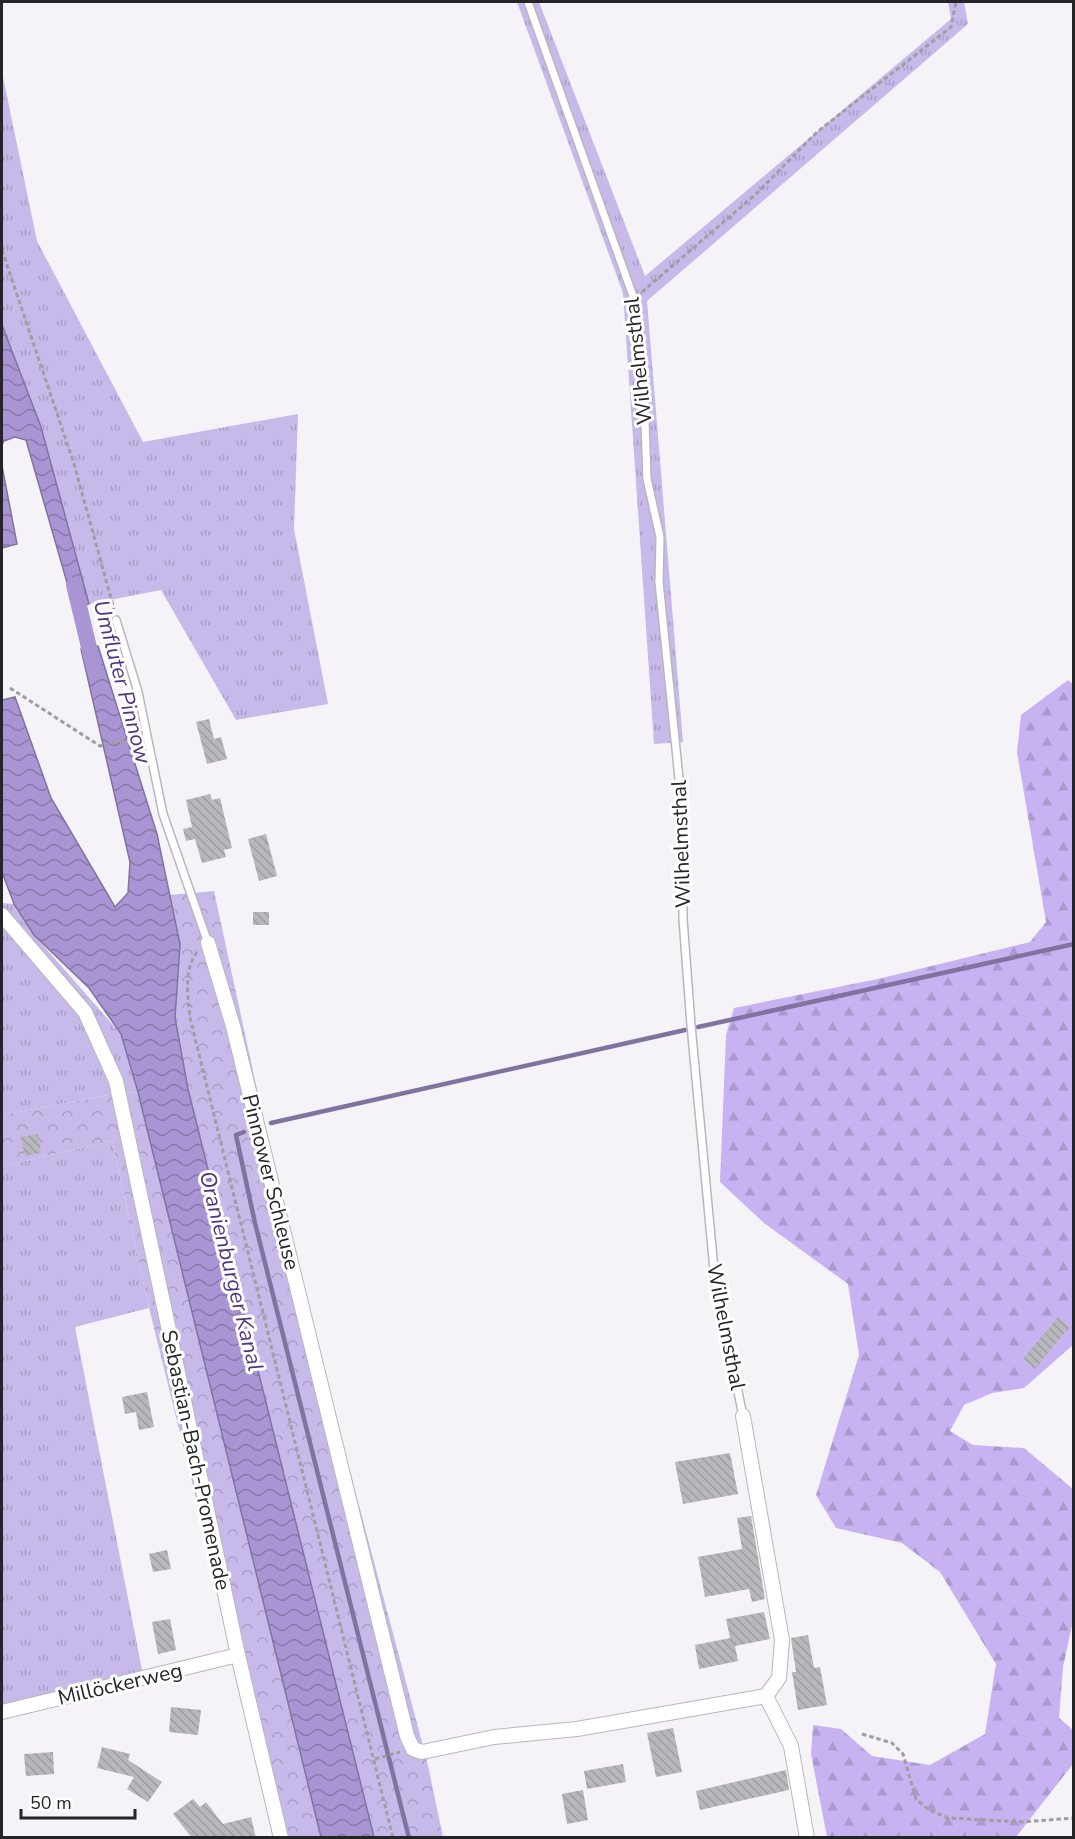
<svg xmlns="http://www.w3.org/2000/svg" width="1075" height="1839" viewBox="0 0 1075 1839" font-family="'Nunito Sans',sans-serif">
  <defs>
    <pattern id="grass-tufts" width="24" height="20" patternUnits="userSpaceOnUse" patternTransform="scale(1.5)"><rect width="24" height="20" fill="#c7b9e9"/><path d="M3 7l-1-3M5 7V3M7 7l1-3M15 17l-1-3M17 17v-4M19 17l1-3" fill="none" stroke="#ab9fc8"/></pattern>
    <pattern id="forest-firs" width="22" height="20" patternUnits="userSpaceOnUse" patternTransform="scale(1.5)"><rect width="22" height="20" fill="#c7b3f2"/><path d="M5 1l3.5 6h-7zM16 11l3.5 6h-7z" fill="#ab9ad0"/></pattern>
    <pattern id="park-crowns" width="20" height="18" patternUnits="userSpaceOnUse" patternTransform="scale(1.5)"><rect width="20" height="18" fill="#c7b9e9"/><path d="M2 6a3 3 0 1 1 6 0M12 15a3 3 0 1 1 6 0" fill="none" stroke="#ab9fc8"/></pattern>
    <pattern id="water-waves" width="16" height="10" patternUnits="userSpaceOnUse" patternTransform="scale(1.5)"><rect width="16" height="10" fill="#a995d3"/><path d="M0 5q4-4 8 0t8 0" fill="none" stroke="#8979ab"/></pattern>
    <pattern id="building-back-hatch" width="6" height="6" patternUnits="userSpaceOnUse" patternTransform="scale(1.5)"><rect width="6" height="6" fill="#b8b7bc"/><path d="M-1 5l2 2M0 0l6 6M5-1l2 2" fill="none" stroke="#9e9da2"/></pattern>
  </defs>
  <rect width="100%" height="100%" fill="#f5f3f8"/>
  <!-- grass -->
  <path fill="url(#grass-tufts)" d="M517 2H539L645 276 951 19 948 2H964L968 24 647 301 683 742 654 744 623 293Z
    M2 72 37 241 143 442 298 414 294 529 328 704 236 720 161 590 89 604 41 427 2 325Z
    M2 903 14 904 34 935 121 1034 138 1092 119 1093 2 1115Z
    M112 1141 149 1308 75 1327 143 1675 2 1710V1166Z"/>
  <!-- forest -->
  <path fill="url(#forest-firs)" d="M1068 680 1073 684V1345L1024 1388 992 1393 964 1405 950 1431 973 1445 1024 1448 1073 1489V1621L1063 1667 1059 1718 1073 1730V1764L1016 1837H827L811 1754 813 1725 841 1729 872 1756 930 1765 985 1734 996 1664 940 1572 902 1543 836 1528 816 1495 859 1355 848 1284 764 1223 720 1182 726 1035 734 1008 878 979 1030 942 1046 922 1017 752 1021 715Z"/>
  <!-- park -->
  <path fill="url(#park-crowns)" d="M214 891 261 1108 263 1145 427 1761 443 1837H374L188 1089 175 1018 180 944 170 895Z
    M138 1092 321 1837H280L149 1308 112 1141 2 1166V1115L119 1093Z"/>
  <!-- water -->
  <path fill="url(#water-waves)" stroke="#81739f" stroke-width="1.5" d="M2 325 41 427 89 604 74 607 26 440 15 437 4 441 2 445Z
    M2 466 17 544 2 548Z
    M98 646 157 834 180 944 175 1018 188 1089 374 1837H321L138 1092 121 1034 89 988 34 935 14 904 2 872V700L15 697 51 798 115 907 128 893 130 862 81 649Z"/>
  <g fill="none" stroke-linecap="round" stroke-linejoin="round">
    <!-- stream -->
    <path stroke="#81739f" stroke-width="4.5" d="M698 1027 1074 944
      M271 1123 685 1030
      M244 1132 236 1135 255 1223 409 1838"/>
    <!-- canal -->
    <path stroke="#a995d3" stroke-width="16" d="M74 585 94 668"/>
  </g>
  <!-- building -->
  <path fill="url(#building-back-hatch)" d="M209 719 214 739 221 737 227 759 207 764 196 722Z
    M210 794 212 800 220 798 232 848 224 850 226 857 202 863 195 839 186 841 183 829 192 827 186 800Z
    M266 834 277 876 259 881 248 839Z
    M253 912H269V925H253Z
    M38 1134 41 1153 25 1156 21 1137Z
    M1058 1317 1069 1327 1035 1369 1023 1359Z
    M147 1392 154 1427 139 1430 136 1412 125 1414 122 1397Z
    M730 1453 738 1494 683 1504 675 1462Z
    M751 1516 765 1599 752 1602 749 1589 705 1597 698 1557 742 1549 737 1518Z
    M167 1550 171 1569 153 1572 149 1554Z
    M764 1612 770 1639 735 1646 738 1661 699 1669 695 1645 730 1638 726 1619Z
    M170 1619 176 1650 158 1654 152 1622Z
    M808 1635 814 1668 820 1667 827 1705 798 1710 792 1672H796L791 1638Z
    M171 1707 201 1710 198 1735 169 1732Z
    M673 1728 682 1772 656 1777 647 1733Z
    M102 1747 130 1754 128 1760 162 1782 148 1802 127 1789 134 1777 97 1768Z
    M53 1752 54 1774 26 1776 24 1754Z
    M623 1764 626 1782 587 1789 584 1771Z
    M786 1770 789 1790 700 1810 696 1791Z
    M583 1790 588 1820 567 1824 562 1794Z
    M193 1799 200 1807 206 1802 223 1824 251 1817 256 1838H192L173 1814Z"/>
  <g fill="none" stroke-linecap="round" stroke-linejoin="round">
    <!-- service casing -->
    <g stroke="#b9b7bc" stroke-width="10">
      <path id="service" d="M528 2 634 299 644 396 647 479 660 537 659 582 683 818V919L691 1025 715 1280 743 1416
        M116 620 138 692 163 814 208 943"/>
    </g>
    <!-- minor casing -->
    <g stroke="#b9b7bc" stroke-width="16">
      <path id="minor" d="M2 915 85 1012 116 1081 238 1655 281 1838
        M208 943 233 1026 407 1736 413 1749 422 1752 494 1737 577 1729 766 1696 779 1678 782 1640 743 1416
        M766 1696 791 1746 807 1838
        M2 1712 238 1655"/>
    </g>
    <!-- path -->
    <path stroke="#9f9ea1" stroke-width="3" stroke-dasharray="4.5 3" stroke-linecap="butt" d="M2 250 74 464 114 609
      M642 292 755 195 817 132 951 27 956 2
      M10 688 100 746 137 738
      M197 952C183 971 188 996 190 1018L393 1838
      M862 1734 892 1743 903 1754 916 1799 929 1810 948 1818 1022 1822 1074 1818
      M375 1759 400 1752"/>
    <!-- service -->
    <use href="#service" stroke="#fff" stroke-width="7"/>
    <!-- minor -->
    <use href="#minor" stroke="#fff" stroke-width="14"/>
  </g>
  <g text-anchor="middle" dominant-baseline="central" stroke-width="6" stroke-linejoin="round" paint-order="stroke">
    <!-- street labels -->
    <g font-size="21" fill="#252527" stroke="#fff">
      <text transform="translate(638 361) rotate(-96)">Wilhelmsthal</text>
      <text transform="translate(681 844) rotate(-92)">Wilhelmsthal</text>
      <text transform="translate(271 1182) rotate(76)">Pinnower Schleuse</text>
      <text transform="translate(726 1327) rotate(79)">Wilhelmsthal</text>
      <text transform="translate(196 1460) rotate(78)">Sebastian-Bach-Promenade</text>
      <text transform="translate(120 1684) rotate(-13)">Millöckerweg</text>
    </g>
    <!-- water labels -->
    <g font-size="22" font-style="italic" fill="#52357f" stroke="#fff">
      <text transform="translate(122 682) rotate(75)">Umfluter Pinnow</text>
      <text transform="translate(231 1271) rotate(76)">Oranienburger Kanal</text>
    </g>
  </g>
  <!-- border -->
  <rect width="1075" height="1839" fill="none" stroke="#252527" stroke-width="6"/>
  <!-- scale -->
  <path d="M21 1809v9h114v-9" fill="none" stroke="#252527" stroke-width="3"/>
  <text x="30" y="1809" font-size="18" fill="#252527" stroke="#ffffff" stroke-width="4.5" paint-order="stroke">50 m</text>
</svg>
